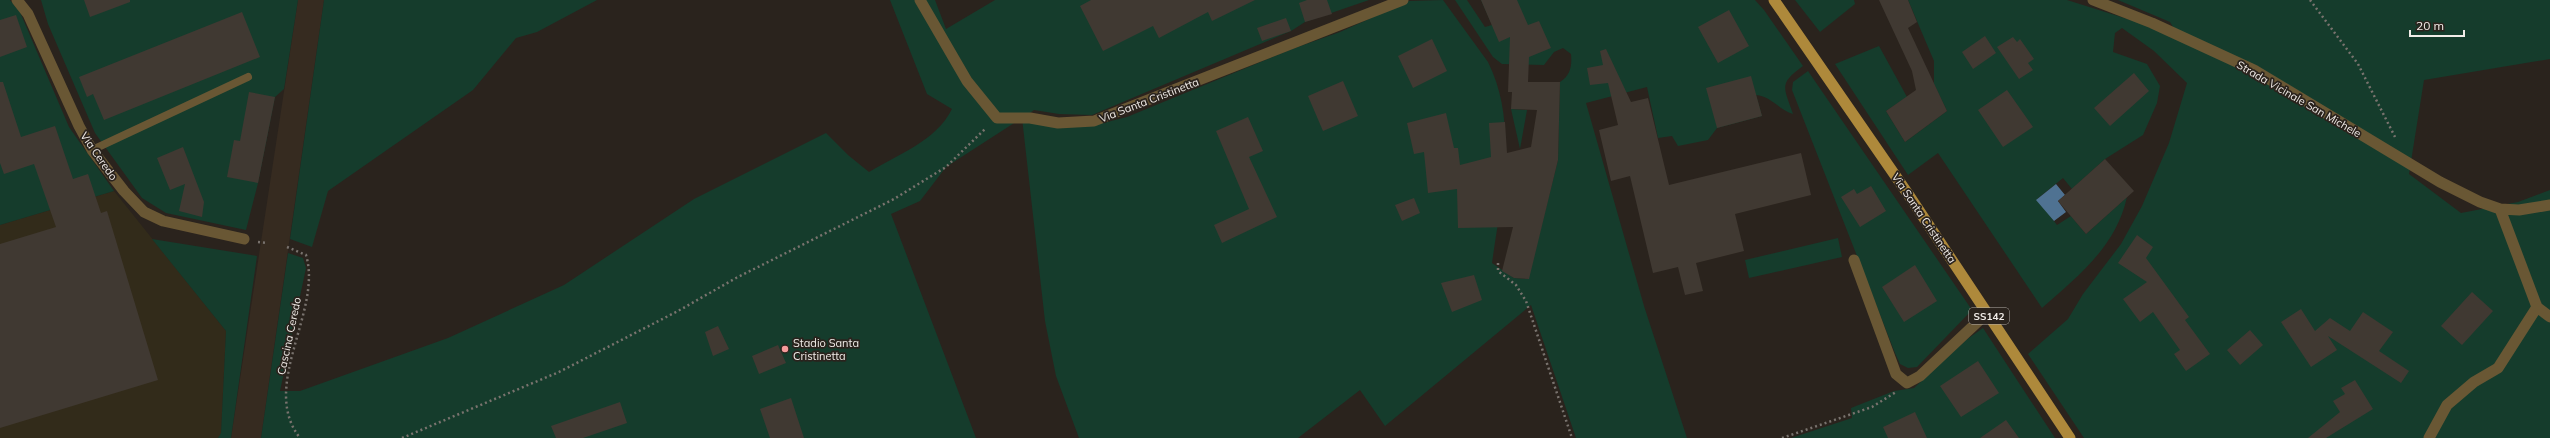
<svg xmlns="http://www.w3.org/2000/svg" width="2550" height="438" viewBox="0 0 2550 438" font-family="Mulish,sans-serif">
  <rect width="100%" height="100%" fill="#2a231d"/>
  <!-- industrial -->
  <path fill="#322b1a" d="M114 191 226 331 221 434 218 438H0V225Z"/>
  <!-- built -->
  <path fill="#362b20" d="M298 0H324L261 438H231Z"/>
  <!-- green -->
  <path fill="#153c2c" d="M0 0H10L20 12 69 127 114 191 0 225Z
    M41 0H298L284 89 275 97 258 183 246 230 166 213 142 198 95 133 48 24Z
    M324 0H597L537 32 516 38 473 90 328 191 312 247 290 239Z
    M890 0H935L946 29 995 0H1369L1305 22 1291 31 1092 115 1059 114 1034 110 1023 118 1095 125 1127 117 1292 49 1340 32 1409 1 1443 0 1488 62C1519 124 1501 198 1492 263L1514 278 1528 279 1558 160 1560 82C1571 75 1572 65 1571 54L1563 48 1554 52 1544 65 1502 64 1493 57 1455 0H1467L1485 27 1492 25 1481 0H1755L1764 10 1803 66C1778 84 1784 87 1793 114 1779 110 1771 96 1756 95L1762 116 1717 128 1708 140 1678 146 1672 136 1658 138 1647 87 1586 103 1644 306 1687 438H1576L1531 305 1385 426 1360 390 1298 438H1079L1056 376 1045 321 1022 118 946 167 920 201 891 214 976 438H261L288 253 303 258 306 268 280 391H300L448 338 564 285 694 199 826 133 848 155 869 172C899 154 936 141 952 109L927 94Z
    M1795 0H1854L1855 4 1820 32Z
    M1908 0H2067L2153 27 2181 40 2170 22 2118 0H2550V59L2424 80 2409 174 2461 213 2518 202 2550 190V438H2084L2028 354 2068 319 2083 294 2121 244 2142 206 2169 143 2187 83 2154 51 2122 28 2115 33 2113 52 2147 64 2160 86 2157 103 2143 135 2105 159 2072 189 2063 178 2037 199 2057 225 2071 216 2086 234 2127 197C2116 247 2078 276 2042 308L1938 153 1908 175 1835 64 1879 46 1907 97 1886 111 1905 142 1947 111 1934 84V61Z
    M1808 71 1972 310 1917 367 1908 368 1900 364 1895 353 1792 90 1793 82Z
    M1511 109 1527 110 1520 149Z
    M1838 238 1842 257 1749 278 1745 260Z
    M152 239 257 256 231 438H218L221 433 226 331Z
    M1983 328 2055 438H1791L1852 418 1851 408 1894 391 1914 388 1966 340Z"/>
  <!-- water -->
  <path fill="#4f7292" d="M2056 184 2065 195 2058 201 2066 212 2054 221 2036 200Z"/>
  <!-- building -->
  <path fill="#403932" d="M84 0H130V2L90 17Z
    M1091 0H1255L1212 21 1208 12 1159 38 1153 26 1103 51 1080 6Z
    M1307 0H1327L1332 14 1305 22 1299 3Z
    M1481 0H1517L1528 25 1539 21 1551 48 1529 57 1528 82H1560L1558 160 1529 279 1514 278 1502 271 1513 227 1458 228 1457 189 1428 193 1424 152 1414 154 1407 123 1446 113 1454 148H1458L1460 165 1491 157 1489 123 1505 122 1507 153 1531 147 1537 110 1511 109 1512 92H1508L1510 37 1499 42Z
    M1879 0H1908L1917 22 1908 28 1947 111 1905 142 1886 111 1916 90 1912 71Z
    M1729 10 1749 46 1718 63 1698 27Z
    M242 12 260 57 104 120 93 94 87 97 79 77Z
    M16 15 27 47 0 57V20Z
    M1286 18 1291 31 1262 41 1257 28Z
    M1985 36 1996 53 1973 69 1962 52Z
    M2013 37 2017 42 2020 39 2034 59 2028 63 2033 70 2019 79 1997 47Z
    M1432 39 1447 71 1413 88 1398 56Z
    M1606 49 1631 102 1648 98 1669 185 1801 153 1811 195 1735 214 1744 251 1696 263 1703 291 1685 295 1678 267 1653 273 1630 176 1611 181 1599 130 1618 125 1608 83 1590 85 1587 68 1603 65 1600 51Z
    M2134 73 2149 91 2110 126 2094 108Z
    M1751 76 1762 116 1717 128 1706 88Z
    M1343 81 1358 116 1323 131 1308 96Z
    M0 82H3L21 137 55 126 73 179 88 174 101 213 107 211 158 380 0 428V244L56 227 34 164 4 174 0 163Z
    M2007 90 2033 127 2003 147 1978 110Z
    M249 92 275 97 258 183 227 177 234 140 240 141Z
    M1248 117 1263 151 1249 157 1277 217 1222 243 1214 225 1249 209 1216 131Z
    M183 147 204 202 202 217 179 211 185 184 170 190 157 158Z
    M2105 159 2134 191 2086 234 2058 201Z
    M1871 186 1886 211 1860 227 1841 197 1854 189 1857 194Z
    M1414 198 1420 213 1402 221 1395 205Z
    M2137 235 2153 247 2146 258 2189 317 2185 320 2210 354 2186 371 2174 354 2180 350 2153 312 2140 322 2123 299 2147 282 2118 263Z
    M1915 265 1937 301 1904 322 1882 287Z
    M1474 275 1482 300 1452 312 1441 283Z
    M2472 292 2493 311 2462 345 2441 326Z
    M2301 309 2315 331 2330 318 2350 331 2363 312 2393 332 2379 351 2409 371 2401 383 2328 336 2337 350 2311 367 2281 322Z
    M718 326 729 349 713 356 705 332Z
    M2250 330 2263 345 2240 365 2227 350Z
    M778 345 786 363 759 374 752 356Z
    M1978 361 1999 393 1961 417 1940 386Z
    M2355 380 2373 409 2326 438H2308L2340 412 2333 401 2345 394 2341 388Z
    M791 398 804 438H770L760 409Z
    M620 402 627 423 583 438H556L551 426Z
    M1915 412 1927 438H1888L1883 427Z
    M2006 420 2019 438H1980Z"/>
  <g fill="none" stroke-linecap="round" stroke-linejoin="round">
    <!-- path -->
    <path stroke="#79736e" stroke-width="2.5" stroke-dasharray="2 3" stroke-linecap="butt" d="M2310 0 2358 64 2395 137
      M258 242 267 243
      M287 247 306 255C323 311 259 386 300 438
      M1498 263V271L1516 285 1526 301 1572 438
      M402 438 559 372 678 311 736 278 894 199 946 167 986 128
      M1782 438 1872 407 1896 392"/>
    <!-- service -->
    <path stroke="#695734" stroke-width="8" d="M92 150 248 77"/>
    <!-- minor -->
    <path stroke="#695734" stroke-width="11" d="M17 0 28 14 79 126 92 150 124 191 144 212 163 221 244 239
      M920 0 967 81 997 118H1030L1058 123 1094 121 1403 0
      M2093 0 2152 23 2254 70 2440 182 2480 202 2500 209 2537 307 2550 317
      M2500 209 2519 210 2550 205
      M1854 260 1896 374 1907 383 1920 376 1987 313
      M2429 438 2447 405 2474 382 2498 368 2537 307"/>
    <!-- primary -->
    <path stroke="#ae893b" stroke-width="11" d="M1774 0 1908 194 2070 438"/>
  </g>
  <!-- markers -->
  <circle fill="#f59b9b" stroke="#2a231d" stroke-width="1.5" cx="785" cy="349" r="4"/>
  <g text-anchor="middle" dominant-baseline="central" stroke-width="3.5" stroke-linejoin="round" paint-order="stroke">
    <!-- shield labels -->
    <rect fill="#2a231d" stroke="#b5b0ab" stroke-width="1" x="1969" y="308" width="40" height="16" rx="3"/>
    <g font-size="10" font-weight="bold" fill="#f1ece8">
      <text x="1989" y="316">SS142</text>
    </g>
    <!-- street labels -->
    <g font-size="11" fill="#f1ece8" stroke="#2a231d">
      <text transform="translate(2299 99) rotate(30)">Strada Vicinale San Michele</text>
      <text transform="translate(1149 100) rotate(-21)">Via Santa Cristinetta</text>
      <text transform="translate(99 156) rotate(55)">Via Ceredo</text>
      <text transform="translate(1924 218) rotate(56)">Via Santa Cristinetta</text>
      <text transform="translate(289 336) rotate(-78)">Cascina Ceredo</text>
    </g>
    <!-- poi labels -->
    <g font-size="11" fill="#f1ece8" stroke="#2a231d" text-anchor="start">
      <text x="793" y="343">Stadio Santa<tspan x="793" dy="13">Cristinetta</tspan></text>
    </g>
  </g>
  <!-- scale -->
  <path d="M2410 30v6h54v-6" fill="none" stroke="#f1ece8" stroke-width="2"/>
  <text x="2416" y="30" font-size="12" fill="#f1ece8" stroke="#2a231d" stroke-width="3" paint-order="stroke">20 m</text>
</svg>
